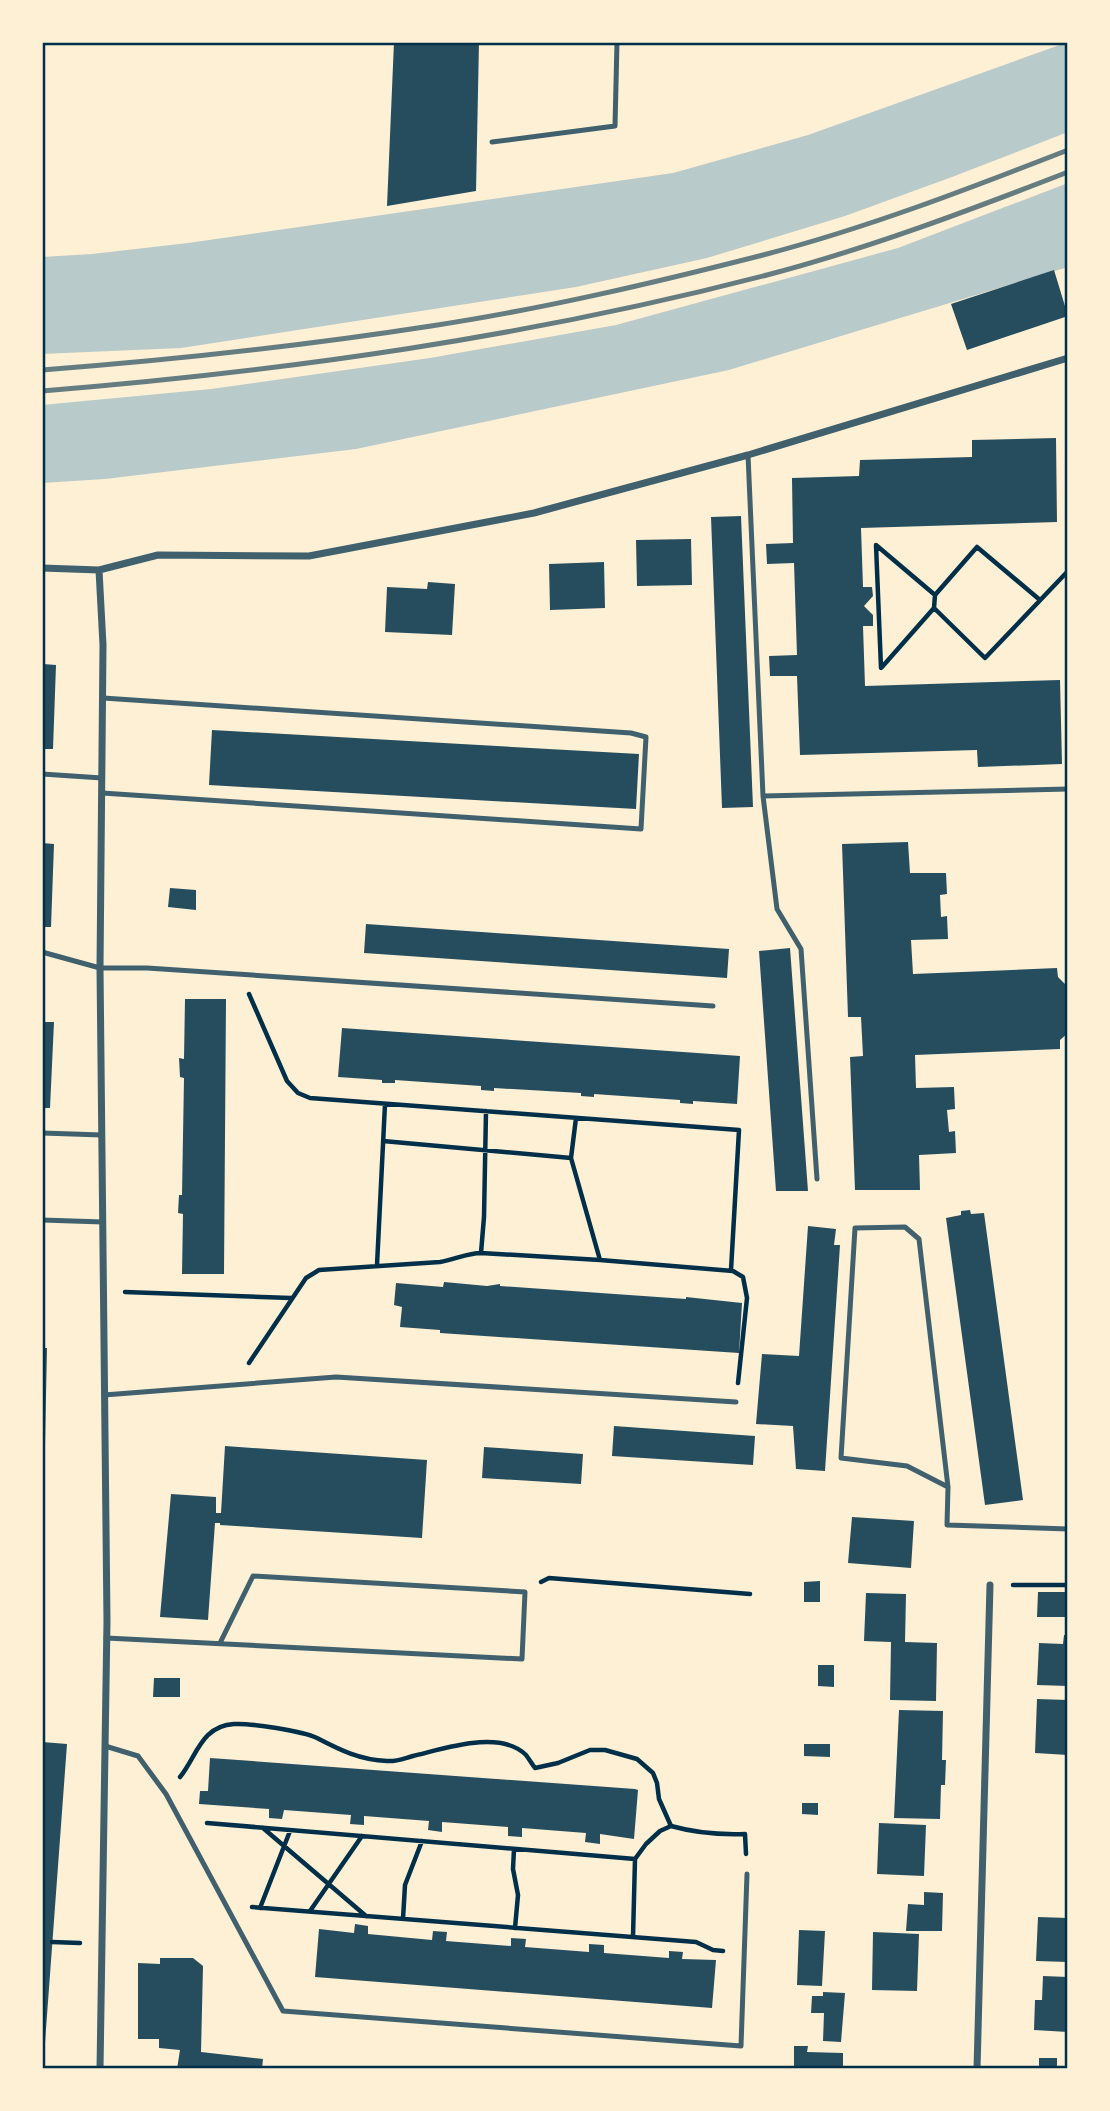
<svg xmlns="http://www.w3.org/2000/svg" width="1110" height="2111" viewBox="0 0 1110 2111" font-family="'PT Serif',serif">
  <rect width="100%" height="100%" fill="#fdf0d5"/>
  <!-- green -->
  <path fill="#b9caca" d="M1068 42V132L952 177 845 216 707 258 576 287 181 348 42 354V257L92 254 188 243 673 173 808 135Z
    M1068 183V267L729 370 356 449 105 479 42 483V405L211 389 430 358 616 325 898 248Z"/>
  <!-- building -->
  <path fill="#264d5e" d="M394 42H479L476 191 387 206Z
    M1054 270 1068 316 967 350 951 304Z
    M1056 438 1057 522 861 528 863 587H872L873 596 864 606 873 615V626H863L865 686 1060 680 1062 764 978 767 977 750 800 755 797 676H770L769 656 797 655 794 563 767 564 766 544 793 543 792 478 859 476 860 460 972 457V440Z
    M741 516 753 807 722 808 711 517Z
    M691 539 692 585 637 586 636 540Z
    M604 562 605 608 550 610 549 564Z
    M428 582 455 584 452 635 385 632 387 587 427 589Z
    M43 664 56 665 53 749H42Z
    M212 730 639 754 636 809 209 785Z
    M908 842 910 873H946L947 894 940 895 941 917 947 916 948 939 911 940 913 974 1057 968 1058 977 1068 987V1033L1060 1040V1049L915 1055 916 1088 954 1087 955 1109 947 1110 949 1132 955 1131 956 1153 919 1155 920 1190H855L850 1057 863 1056 861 1017H848L842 844Z
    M42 843 54 844 51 927H42Z
    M170 888 196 890V910L168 907Z
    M366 924 729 949 727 978 364 953Z
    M790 948 808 1191H776L759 951Z
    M185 999H226L224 1274H182L183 1214 178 1213 179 1195H182L184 1078 180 1077 179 1058 184 1059Z
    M42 1022H54L50 1108H42Z
    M342 1028 740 1056 737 1104 693 1101V1104L680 1103V1100L594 1094V1097L581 1096V1093L494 1088V1091L481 1090V1086L395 1080V1083H382V1080L338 1077Z
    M970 1210 971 1214 984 1213 1023 1500 985 1505 946 1218 961 1215V1211Z
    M808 1226 836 1229 834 1245H840L825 1471 796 1469 793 1426 756 1424 762 1354 799 1356Z
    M444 1282 487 1286 500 1284V1286L686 1299V1297L742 1303 739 1353 440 1333V1330L400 1327 402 1307 394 1305 396 1283 443 1287Z
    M42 1348H47L44 1492H42Z
    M614 1426 755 1436 753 1465 612 1456Z
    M225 1446 427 1460 422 1538 220 1525V1523H215L208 1620 160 1617 171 1494 216 1497V1513H221Z
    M484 1447 583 1454 581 1484 482 1478Z
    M852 1517 914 1521 911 1568 848 1563Z
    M820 1581V1602H804V1582Z
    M1038 1592H1068V1617H1037Z
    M866 1593 906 1594 905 1642 937 1643 936 1701 890 1700 891 1642 864 1641Z
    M1064 1635H1068V1686L1037 1685 1039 1643 1063 1644Z
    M818 1665H834V1687L818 1686Z
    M154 1678H180V1697H153Z
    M1037 1699 1068 1700V1755L1035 1753Z
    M899 1710 943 1711 942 1760H946L945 1785H941L940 1819 894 1818Z
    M42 1742 67 1744 44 2056 42 2055Z
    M804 1744H830V1757L804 1756Z
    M210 1758 635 1789 638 1790 634 1839 600 1834V1844L585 1842 586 1833 522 1828V1837L508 1836V1827L442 1822V1832L428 1830 429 1821 364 1816V1825L350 1824 351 1815 284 1810 282 1819 269 1818V1809L199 1804 200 1791H208Z
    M802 1803H818V1815L802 1814Z
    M879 1823 926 1825 924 1876 877 1874Z
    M924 1892 943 1893 942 1931H906L908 1904 924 1905Z
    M1038 1917 1068 1918V1962L1036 1961Z
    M355 1924 368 1926V1934L432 1940 433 1931 447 1932 446 1941 511 1946V1938L526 1939 525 1947 589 1952V1944L604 1945V1953L669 1958V1951L683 1952 682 1959 716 1960 712 2008 315 1977 319 1929 354 1933Z
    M799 1930 825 1931 822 1986 797 1985Z
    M873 1932 919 1934 917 1991 872 1990Z
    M160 1958H193L203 1966 201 2052 263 2059 262 2069H177L180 2050 159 2048V2039H138V1963L160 1964Z
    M1043 1976 1068 1977V2032L1034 2030 1035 2000H1042Z
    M823 1992 845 1993 841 2042 823 2041 824 2013H811L812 1996H823Z
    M794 2046H808L807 2052 843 2053V2069H794Z
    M1039 2058H1057V2069H1039Z"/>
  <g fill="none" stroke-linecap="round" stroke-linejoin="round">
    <!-- path -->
    <path stroke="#003049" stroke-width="4.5" d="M934 608 935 595
      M882 667 934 608 985 658 1068 571
      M881 668 876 545 935 595 977 547 1040 600
      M249 994 287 1081 298 1093 310 1098 739 1130 731 1270
      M576 1118 571 1158 600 1260
      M383 1141 571 1158
      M481 1253 484 1217 486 1111
      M377 1265 385 1104
      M125 1292 291 1298
      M249 1363 306 1278 319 1270 440 1262C454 1260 467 1253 481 1253L600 1260 733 1271 743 1277 747 1298 738 1383
      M541 1582 549 1578 750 1594
      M1013 1585H1068
      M180 1777C197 1756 201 1726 234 1724 251 1723 302 1731 317 1738 340 1750 360 1760 387 1761 396 1762 405 1758 413 1756 443 1749 500 1729 526 1755 529 1759 532 1764 535 1768L558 1763 590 1750H605L637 1759 653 1773 657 1783 659 1799 671 1826
      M207 1823 635 1859
      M263 1828 366 1916
      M514 1849 513 1869 518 1895 515 1928
      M252 1907 696 1942 713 1950 723 1951
      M260 1908 290 1831
      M310 1911 362 1836
      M403 1919 405 1885 422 1841
      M633 1937 635 1859 646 1844 660 1831 671 1826C696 1833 719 1835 745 1834L746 1854
      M52 1942 80 1943"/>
    <!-- service -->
    <path stroke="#3f606c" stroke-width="5" d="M492 142 615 126 617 42
      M748 455 763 796 1068 789
      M42 774 102 778
      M102 793 641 829 646 737 631 733 103 698
      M763 796 777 909 801 949 817 1179
      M42 952 100 968H147L713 1006
      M42 1133 102 1135
      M42 1220 103 1222
      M104 1395 336 1377 736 1402
      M948 1487 907 1466 841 1458 855 1228 905 1227 919 1239 948 1487 947 1525 1068 1529
      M106 1638 522 1659 525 1592 253 1576 220 1643
      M105 1746 138 1756 166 1794 283 2011 741 2046 747 1874"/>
    <!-- minor -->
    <path stroke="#3f606c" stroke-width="7" d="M42 568 99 570 158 555 309 556 534 513 748 455 1068 358
      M99 570 103 645 100 968 107 1621 100 2069
      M977 2069 990 1585"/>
    <!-- rail -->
    <path stroke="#657d81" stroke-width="5" d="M42 370C172 360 302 346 431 326 543 309 653 283 763 255 867 228 968 189 1068 150
      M42 391C288 371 528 337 767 275 870 248 970 210 1068 172"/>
  </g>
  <!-- border -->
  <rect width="1110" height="2111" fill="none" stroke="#fdf0d5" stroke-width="88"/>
  <rect x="44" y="44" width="1022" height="2023" fill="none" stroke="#003049" stroke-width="2.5"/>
</svg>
